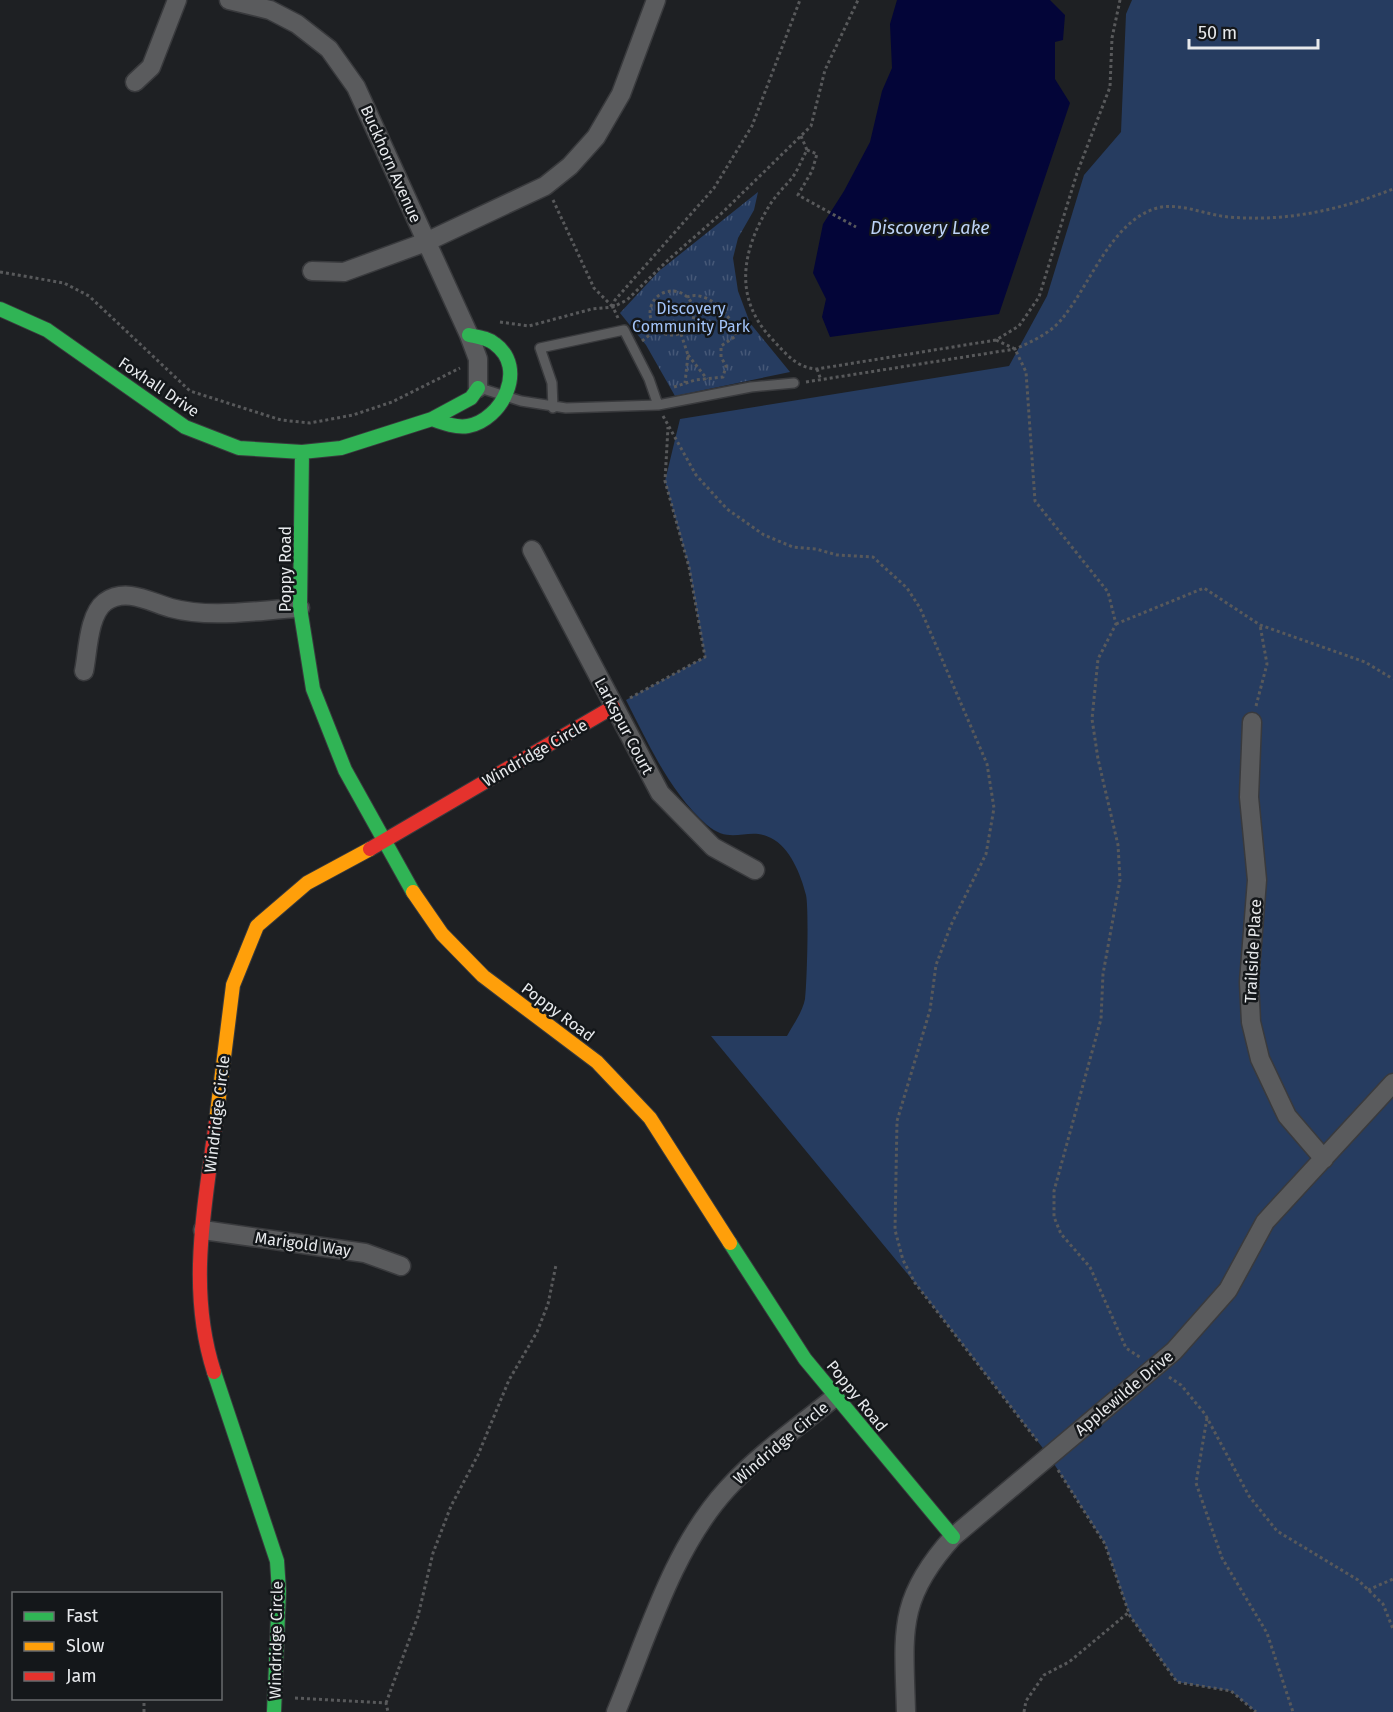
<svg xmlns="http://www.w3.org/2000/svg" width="1393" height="1712" viewBox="0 0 1393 1712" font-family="'Fira Sans',sans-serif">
  <defs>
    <pattern id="park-tufts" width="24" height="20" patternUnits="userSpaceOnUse" patternTransform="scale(1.5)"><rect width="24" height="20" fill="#263c60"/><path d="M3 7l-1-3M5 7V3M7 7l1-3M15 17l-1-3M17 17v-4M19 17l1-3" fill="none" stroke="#465877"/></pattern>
  </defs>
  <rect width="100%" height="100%" fill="#1e2023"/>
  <!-- grass -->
  <path fill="#263c60" d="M1132 0H1393V1712H1256L1231 1691 1177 1682 1130 1616 1105 1544 1049 1456 915 1283 711 1036H787C793 1025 803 1011 805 999 807 982 809 909 806 895 801 875 790 847 771 838 748 826 731 846 707 825 669 791 649 745 626 700L705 657 689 567 665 481 680 419 1009 366 1047 296 1084 175 1121 132 1126 14Z"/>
  <!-- park -->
  <path fill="url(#park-tufts)" d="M758 192 754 210 738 238 733 258 738 291 750 323 790 372 675 396 646 345 620 313 659 271Z"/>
  <!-- water -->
  <path fill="#030538" d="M897 0H1050L1065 15 1063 40 1055 42V79L1070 103 999 314 830 337 822 317 826 299 813 273 823 224 844 191 870 142 882 91 892 68 890 24Z"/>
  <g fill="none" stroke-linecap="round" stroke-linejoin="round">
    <!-- lane casing -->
    <g stroke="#393a3d" stroke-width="12">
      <path id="lane" d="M480 388 521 401 566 408 658 405 751 387 794 383
        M553 408 552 383 540 348 624 330 649 379 658 405"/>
    </g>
    <!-- street casing -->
    <g stroke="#393a3d" stroke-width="21">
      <path id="street" d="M229 0 270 10 297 24 329 49 356 87 469 335 478 359V388
        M135 82 151 67 177 0
        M312 271 344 272 426 242 545 186 570 166 596 137 621 94 656 0
        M532 550 660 793 713 847 755 870
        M84 671C88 652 88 615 105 602 126 587 150 602 171 608 212 619 258 610 300 608
        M1252 722 1249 797 1257 880 1249 982 1251 1022 1260 1059 1287 1116 1324 1159
        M203 1230 365 1253 401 1266
        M616 1712C647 1638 672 1549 727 1489 759 1454 798 1427 835 1397
        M906 1712C904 1633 896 1600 953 1537L1174 1351 1228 1290 1265 1222 1393 1083"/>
    </g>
    <!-- fast casing -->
    <g stroke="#393a3d" stroke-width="16">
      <path id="fast" d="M0 309 47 330 185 427 239 448 302 452 341 448 432 419 471 398 478 388
        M432 419C443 423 456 428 468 426 502 420 528 368 495 344 488 338 478 337 469 335
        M302 452 300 608 313 689 345 770 413 892
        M730 1243 805 1359 953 1537
        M214 1372 277 1561 279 1591 274 1712"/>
    </g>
    <!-- slow casing -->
    <g stroke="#393a3d" stroke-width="16">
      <path id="slow" d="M413 892 442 934 483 976 597 1062 650 1118 730 1243
        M216 1121 233 985 257 926 307 883 370 849"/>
    </g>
    <!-- jam casing -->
    <g stroke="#393a3d" stroke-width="16">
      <path id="jam" d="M370 849 613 707
        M214 1372C187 1289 205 1205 216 1121"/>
    </g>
    <!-- path -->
    <path stroke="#58595b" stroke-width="3" stroke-dasharray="3 3" stroke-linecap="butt" d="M801 136 807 150C802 159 798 170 792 178 785 186 777 194 771 203 742 249 732 298 773 340 786 354 797 368 817 369L996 340 1019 326 1039 297 1077 173 1110 87 1112 38 1120 0
      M807 150 817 154 812 171 798 195 856 227
      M553 200 594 288 613 307
      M0 272 64 283 89 296 190 391 281 420 310 423 353 415 392 402 460 368
      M650 313a22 22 0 1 1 44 0a22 22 0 1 1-44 0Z
      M618 318 613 307 615 300 714 188 752 126 800 0
      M500 322 529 326 592 309 613 307 627 300 668 260 723 212 811 126 825 70 858 0
      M681 334 688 355 685 383
      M996 340 1015 349 1026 372 1035 501 1108 592 1116 624 1098 659 1092 719 1098 759 1118 845 1120 880 1103 974 1101 1019 1054 1191V1217L1061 1234 1090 1267 1126 1348 1141 1358
      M642 341 657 329
      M688 355 707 379
      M817 369 821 380
      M806 382 1015 349C1031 342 1049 334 1061 320 1090 286 1111 221 1157 208 1180 202 1205 215 1229 217 1286 222 1340 210 1393 189
      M674 387 695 380 723 377 726 366 721 357V346L736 336C734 316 707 289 687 297
      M663 416 696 475 727 509 764 535 793 547 816 549 837 555 873 557 907 588 920 608 987 764 994 808 986 854 951 925 936 965 930 1010 897 1121 895 1230 903 1260 915 1283 1039 1443
      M1116 624 1204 588 1260 625 1365 662 1393 679
      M630 698 705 657 689 567 665 481 668 427
      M1256 706 1267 664 1260 625
      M1169 1377 1181 1385 1205 1414 1249 1496 1277 1531 1358 1580 1383 1604 1393 1629
      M1207 1418 1196 1483 1222 1558 1267 1633 1293 1712
      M1058 1470 1105 1544 1130 1616 1177 1682 1231 1691 1256 1712
      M1368 1590 1393 1579
      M295 1698 386 1703 388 1712
      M386 1703 418 1616 433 1553 451 1506 478 1455 509 1380 537 1332 548 1304 556 1265
      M144 1712V1698
      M1024 1712 1026 1701 1044 1675 1069 1662 1129 1612"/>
    <!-- lane -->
    <use href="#lane" stroke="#5a5b5d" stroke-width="9"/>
    <!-- street -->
    <use href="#street" stroke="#5a5b5d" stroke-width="18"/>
    <!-- fast -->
    <use href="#fast" stroke="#30b455" stroke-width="14"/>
    <!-- slow -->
    <use href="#slow" stroke="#ff9f0a" stroke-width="14"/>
    <!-- jam -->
    <use href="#jam" stroke="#e5322d" stroke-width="14"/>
  </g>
  <g text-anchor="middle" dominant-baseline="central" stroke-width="5" stroke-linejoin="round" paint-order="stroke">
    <!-- street labels -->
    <g font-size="16" fill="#e7e9ec" stroke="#14171a">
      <text transform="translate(391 164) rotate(66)">Buckhorn Avenue</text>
      <text transform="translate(159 387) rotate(34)">Foxhall Drive</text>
      <text transform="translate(285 569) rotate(-90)">Poppy Road</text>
      <text transform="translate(624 726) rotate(62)">Larkspur Court</text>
      <text transform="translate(535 753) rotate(-30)">Windridge Circle</text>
      <text transform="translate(1253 951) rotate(-87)">Trailside Place</text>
      <text transform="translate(558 1012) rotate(37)">Poppy Road</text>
      <text transform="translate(217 1114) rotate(-83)">Windridge Circle</text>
      <text transform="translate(303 1244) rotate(8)">Marigold Way</text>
      <text transform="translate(1124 1393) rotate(-40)">Applewilde Drive</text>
      <text transform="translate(857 1396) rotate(51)">Poppy Road</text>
      <text transform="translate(781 1443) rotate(-40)">Windridge Circle</text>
      <text transform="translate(276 1640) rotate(-89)">Windridge Circle</text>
    </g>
    <!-- park labels -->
    <g font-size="16" fill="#a3c4f9" stroke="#14171a">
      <text x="691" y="308">Discovery<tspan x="691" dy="18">Community Park</tspan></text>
    </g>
    <!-- water labels -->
    <g font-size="18" font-style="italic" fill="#bdd3f7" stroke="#14171a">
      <text x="930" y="228">Discovery Lake</text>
    </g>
  </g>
  <!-- legend -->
  <rect x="12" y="1592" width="210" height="108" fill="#14171a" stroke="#686b6e" stroke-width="1.5"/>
  <rect x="24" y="1612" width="30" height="9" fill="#30b455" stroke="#686b6e" stroke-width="1.5"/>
  <text x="66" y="1622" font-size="18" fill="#e7e9ec">Fast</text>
  <rect x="24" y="1642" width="30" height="9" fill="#ff9f0a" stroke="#686b6e" stroke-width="1.5"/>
  <text x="66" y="1652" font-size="18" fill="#e7e9ec">Slow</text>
  <rect x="24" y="1672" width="30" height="9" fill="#e5322d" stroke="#686b6e" stroke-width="1.5"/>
  <text x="66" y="1682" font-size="18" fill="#e7e9ec">Jam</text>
  <!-- scale -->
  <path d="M1189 39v9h129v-9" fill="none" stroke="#e7e9ec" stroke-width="3"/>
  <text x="1198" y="39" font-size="18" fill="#e7e9ec" stroke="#14171a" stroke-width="4.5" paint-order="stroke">50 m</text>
</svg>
